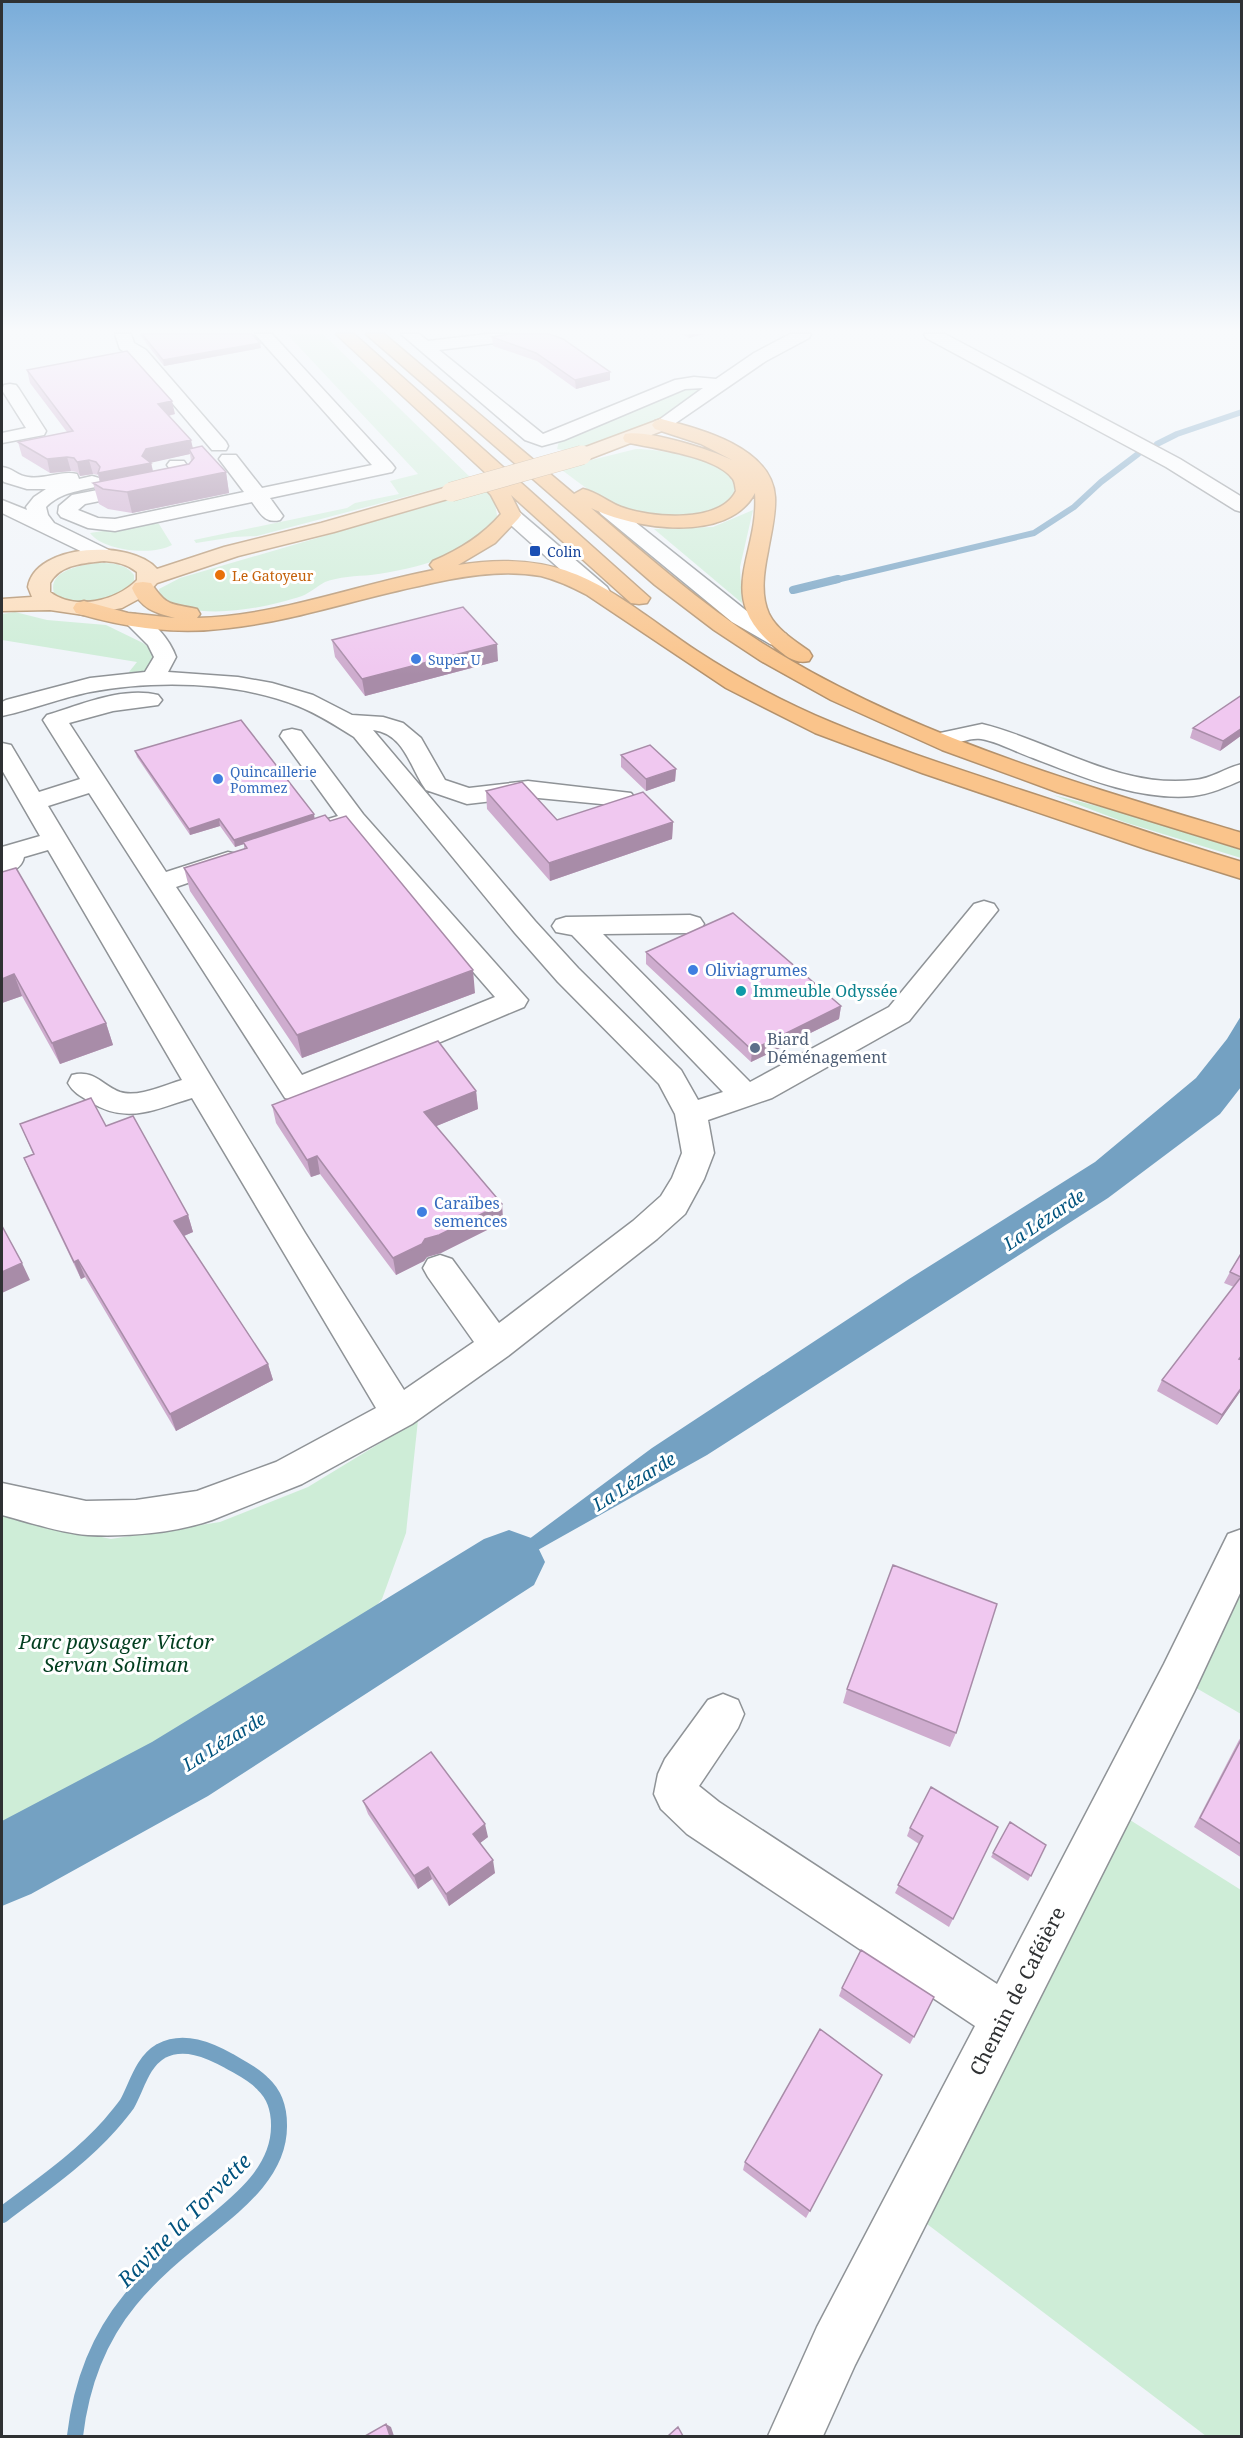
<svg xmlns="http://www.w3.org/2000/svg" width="1243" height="2438" viewBox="0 0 1243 2438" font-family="'Noto Serif',serif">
  <rect width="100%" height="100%" fill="#f0f4f9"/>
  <!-- green -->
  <path fill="#ceedd7" d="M287 334H323L472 479 257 536 234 537 196 543 194 540 347 508 355 503 399 494 390 481 418 474Z
    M692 387 701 391C664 416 602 458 557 449L559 441Z
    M636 449C657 449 730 459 734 486 739 518 655 518 637 514 609 509 582 484 559 468Z
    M488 488 494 498 498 521C461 558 420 568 371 575 357 576 338 577 325 582 317 586 310 593 302 596 262 609 197 622 160 598L159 589 180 578Z
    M753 510 740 567 742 603 654 529 713 527Z
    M154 523 159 524 172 545C153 556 103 551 90 533Z
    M97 563C111 563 125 563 134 575V581C119 604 75 609 54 593 47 571 81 565 97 563Z
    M15 612 47 620 106 625 143 643 156 653V661L145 673 131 674 129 672 137 662 2 640V614Z
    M1053 795 1113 810 1241 850V858L1124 822Z
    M418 1420 406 1533 382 1599 352 1634 302 1670 180 1746 35 1830 2 1844V1516L111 1539 220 1522 308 1487Z
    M1241 1546V1714L1179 1678Z
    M1111 1808 1241 1890V2436H1206L906 2208Z"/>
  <!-- water -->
  <path fill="#74a1c2" d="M1241 1016V1087L1220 1114 1108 1198 707 1455 440 1605 652 1448 909 1279 1095 1162 1196 1078 1227 1039Z"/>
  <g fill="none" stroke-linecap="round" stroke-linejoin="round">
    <!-- stream-far2 -->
    <path stroke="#74a1c2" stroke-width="6" d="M1157 444 1177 434 1242 412
      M832 581 1034 533 1074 507 1101 482 1138 454"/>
    <!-- stream-far1 -->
    <path stroke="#74a1c2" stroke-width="8" d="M793 590 838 579"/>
    <!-- stream -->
    <path stroke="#74a1c2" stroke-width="16" d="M2 2215C39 2187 79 2160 110 2125 116 2118 122 2111 127 2104 137 2086 142 2062 161 2051 184 2039 209 2050 229 2061 241 2068 254 2074 263 2084 275 2095 279 2109 279 2125 280 2178 225 2212 189 2243 168 2260 148 2278 130 2300 97 2340 81 2385 75 2436"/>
    <!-- river -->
    <path fill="#74a1c2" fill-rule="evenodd" d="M509 1530 534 1539 545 1562 534 1585 208 1796 31 1894 2 1906V1821L152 1742 484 1539Z"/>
    <!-- minor casing -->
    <g stroke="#8f9397" stroke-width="3">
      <path id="minor" d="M115 334H131L134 343 146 350 226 442 228 446 226 450H212L134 358 120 349Z
        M255 334H272L392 464 395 468 392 472 270 498 283 516 280 520C265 524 260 513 252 502L115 531 88 528 61 517 58 513 59 506 72 495 174 475 167 465 170 461H184L196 478 193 482 85 504 78 510 98 518 115 519 244 492 219 459 222 455H236L262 488 372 465Z
        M401 334H419L428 341 487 334H509L511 337 509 341 503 342 439 350 543 434 675 380 694 377 716 379 754 353 790 334H811L809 338 766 361 667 429H655L652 425 703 388 685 389 564 440 542 446 525 440Z
        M924 334H945L1180 459 1242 497V512L1235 510 1166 467 926 338Z
        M10 384 16 385 19 389 46 431 44 435 2 443V433L26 428 2 390 4 385Z
        M2 467C12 468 18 476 28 477 45 480 61 470 77 474L79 479 92 476 99 478 102 482 99 486C80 491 61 492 46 507L48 515 54 523 111 551 114 555 111 559 104 561 97 559 2 513V500L27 510 26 507 34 497 46 489H27L4 482 2 480Z
        M608 504 615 506 748 612 786 634 789 639 786 644 778 646 770 644 732 622 601 514 598 510 601 506Z
        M511 509 518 511 607 587 610 592 607 597 599 598 591 597 504 519 501 515 504 511Z
        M135 614C153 619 170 640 176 657L168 672 238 677 272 683 313 695 352 715 383 717 403 723 421 738 445 780 469 788 528 781 631 793 635 798 631 803 622 806 528 797 467 804 426 790C410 768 405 734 373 730L535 921 578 968 681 1070 698 1100 723 1092 572 935 556 932 552 926 556 920 566 917 690 915 700 918 704 924 700 930 690 933 603 934 750 1082 889 1007 974 904 984 901 994 904 998 910 909 1021 772 1098 708 1120 714 1153 704 1179 685 1214 657 1239 508 1356 412 1424 302 1484 212 1520C175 1533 127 1537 88 1535 61 1533 28 1522 2 1515V1483L86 1501 136 1500 197 1491 276 1462 376 1408 192 1098C153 1110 126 1125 89 1101 80 1096 73 1092 68 1083L72 1075C94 1069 102 1085 120 1092 138 1098 165 1085 182 1080L48 850 24 857C22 868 12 872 2 874V847L40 836 2 770V743L11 745 39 792 80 779 43 720 47 715C80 705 123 686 158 695L162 700 158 705 113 711 69 723 166 872 228 852 237 854 241 860 237 866 176 887 302 1075 495 997 349 829 334 833 325 830 321 825 325 820 338 816 280 736 283 731 292 729 301 731 363 814 528 1000 524 1007 307 1098 296 1101 285 1098 89 793 48 806 305 1233 404 1390 474 1342 428 1277 423 1268 428 1259 440 1255 452 1259 499 1323 633 1221 661 1196 672 1178 682 1153 675 1114 659 1084 558 982 515 933 354 737C335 725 318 714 298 706 235 681 155 680 90 692 60 698 31 710 2 716V702L6 700 90 678 145 672 154 657 148 645 124 621 127 616Z
        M982 724C1052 741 1119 789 1194 780 1211 779 1225 768 1242 764V780C1226 787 1210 794 1193 796 1139 801 1082 777 1033 758 1018 753 996 741 981 739 967 737 955 747 940 743L937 738 940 733Z
        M1242 1529V1589L1194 1692 855 2365 823 2436H768L817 2327 975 2026 687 1834 661 1809 654 1794 658 1774 665 1759 708 1700 723 1694 738 1700 744 1714 738 1728 699 1786 719 1802 997 1984 1164 1664 1228 1534Z"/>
    </g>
    <!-- major casing -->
    <g stroke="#b3916c" stroke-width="3">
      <path id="major" d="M661 419 667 421 670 425 667 429 589 459H575L573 455 575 451Z
        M451 486 458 488 461 492 458 496 334 532 238 556 157 583 146 595 122 608 84 615 50 610 2 611V599L32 597 28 587C35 543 132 539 157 569L224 547 321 523ZM104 561C117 562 127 564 137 572V580C116 601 75 611 50 592V583C60 564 85 563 104 561Z"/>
    </g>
    <!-- highway casing -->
    <g stroke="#b3916c" stroke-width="3">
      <path id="highway" d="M336 334H354L650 598 647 603 639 604 631 603 511 495 521 515 518 519 495 543 458 565C571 547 611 593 697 651 740 679 785 703 833 723 895 749 958 769 1021 790 1095 814 1167 840 1242 862V879L1146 849 922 773 815 733 726 688 587 595C572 587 557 580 541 576 500 569 458 577 419 586 356 599 293 621 229 628 176 635 127 628 76 613L73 608 76 603 84 601 128 613 175 618C155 613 140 608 132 588L135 583 143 582 151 583C167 607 170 603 197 609L200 614 197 618C278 616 355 585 434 570L430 565 433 561C459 550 482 536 501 514L491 495 478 481 481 477 489 476Z
        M366 334H384L574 494 583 489C597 492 608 502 621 507 650 518 720 524 736 491 735 486 735 481 732 478 716 456 651 448 625 442L623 438 625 434C647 429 716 451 736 462L701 444 655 429 652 425 655 421 661 419C700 429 772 447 775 497 776 515 771 533 768 551 764 571 760 594 769 614 777 630 795 641 809 651L812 656 809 661C795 664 787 657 776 648 712 595 760 556 755 493 728 544 634 529 591 508 646 555 701 604 762 643 908 735 1078 784 1242 833V849L1057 792 942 750 831 700 761 661 714 630 655 585Z"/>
    </g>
    <!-- minor -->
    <use href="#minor" fill="#fff" fill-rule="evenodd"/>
    <!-- major -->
    <use href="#major" fill="#fcdcb9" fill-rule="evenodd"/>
    <!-- highway -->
    <use href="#highway" fill="#fac48b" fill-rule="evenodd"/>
    <!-- major-bridge casing -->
    <g stroke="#b3916c" stroke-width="20" stroke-linecap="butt">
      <path id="major-bridge" d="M451 492 582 455"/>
    </g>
    <!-- major-bridge -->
    <use href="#major-bridge" stroke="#fcdcb9" stroke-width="19"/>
  </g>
  <!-- wall -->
  <path fill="#ceacce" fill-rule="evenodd" d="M139 334H252L261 348 164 366Z
    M681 334H704L689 338Z
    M492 337 610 372V380L576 389 537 361 493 346Z
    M27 370 175 414 169 416 193 448 226 472 229 493 132 513 108 509 99 504 93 483 100 482 98 475 93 474 80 476 77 472 71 471 50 473 22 456 18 442 67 432 30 383ZM190 454 191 461 189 464 153 471 151 462Z
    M332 640 498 661 365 696 335 657Z
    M1242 695V735L1220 751 1190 738 1193 728Z
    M135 751 315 819 475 993 302 1058 190 891 184 868 244 849V844L235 847 220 826 190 835 137 757Z
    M621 755 676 769 675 781 646 791 621 767Z
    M486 791 557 820 673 822 672 839 550 881 487 809Z
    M2 872 106 1023 113 1045 60 1064 22 996 2 1003Z
    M646 952 841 1006 839 1019 751 1062 646 964Z
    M476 1091 478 1109 436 1126 502 1204 503 1222 441 1253 427 1257 424 1261 396 1275 320 1174 311 1177 276 1123 272 1105Z
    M20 1124 106 1126 188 1215 193 1232 184 1236 268 1364 273 1380 176 1431 85 1277 81 1279 31 1175 24 1158 33 1154Z
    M1242 1252 1240 1360H1242V1389L1217 1425 1157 1391 1162 1380 1234 1287 1224 1283 1230 1272Z
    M847 1689 956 1733 950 1747 843 1703Z
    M1242 1736V1858L1194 1827 1239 1740Z
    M363 1801 488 1837 480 1843 495 1873 449 1906 432 1879 418 1889 368 1814Z
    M1010 1822 1046 1845 1028 1881 991 1857Z
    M998 1827 949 1927 895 1893 919 1844 907 1836 910 1828Z
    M842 1988 934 1997 910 2044 839 1996Z
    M882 2075 806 2218 743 2170 745 2162Z"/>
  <!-- shaded-wall -->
  <path fill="#a88ca8" d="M689 334H704L689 338Z
    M260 343 261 348 164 366 163 360Z
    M610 372V380L576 389 575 380Z
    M172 401 175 414 161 417 158 404Z
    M191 440 194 453 189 449 190 454 150 463H151L154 477 101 487 98 473 142 456 146 449Z
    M67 457 71 471 50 473 47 459Z
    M89 460 93 474 80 476 77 462Z
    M226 472 229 493 132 513 127 492Z
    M497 644 498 661 365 696 362 679Z
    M1242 728V735L1220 751 1223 741Z
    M676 769 675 781 646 791V779Z
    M314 814 315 821 243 842 244 844 235 847 234 840Z
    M219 819 220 826 190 835 189 829Z
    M673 822 672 839 550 881 549 863Z
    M473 970 475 993 302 1058 297 1035Z
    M14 974 22 996 2 1003V979Z
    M841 1006 839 1019 751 1062 752 1050Z
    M106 1023 113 1045 60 1064 52 1043Z
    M476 1091 478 1109 427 1130 424 1112Z
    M317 1156 320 1174 311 1177 307 1160Z
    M502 1204 503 1222 441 1253 427 1257 424 1261 396 1275 393 1258 425 1239Z
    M188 1215 193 1232 179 1238 174 1221Z
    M78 1260 85 1277 81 1279 74 1262Z
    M22 1263 30 1280 2 1293V1272Z
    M268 1364 273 1380 176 1431 170 1414Z
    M1242 1387V1389L1217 1425 1222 1415Z
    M485 1824 488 1837 475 1847 473 1834Z
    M493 1860 495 1873 449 1906 446 1894Z
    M428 1867 432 1879 418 1889 414 1876Z
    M386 2424 391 2427 394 2436H390Z"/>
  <!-- building -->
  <path fill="#f0c8f0" stroke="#a88ca8" stroke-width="1.5" d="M142 334H252L260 343 163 360Z
    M509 334H550L563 339 610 372 575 380 536 353 492 337Z
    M127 351 172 401 158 404 191 440 146 449 142 456 151 463 98 473 100 467 96 462 89 460 77 462 74 458 67 457 47 459 18 442 73 431 27 370Z
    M202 446 226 472 127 492 103 489 93 483 189 464 194 458 189 449Z
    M463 607 497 644 362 679 332 640Z
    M1242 695V728L1223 741 1193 728Z
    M241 720 314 814 234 840 219 819 189 829 135 751Z
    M650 745 676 769 646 779 621 755Z
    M522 782 557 820 643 792 673 822 549 863 486 791Z
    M325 815 330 821 346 816 473 970 297 1035 184 868 247 848 243 842Z
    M16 868 106 1023 52 1043 14 974 2 979V872Z
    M733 913 841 1006 752 1050 646 952Z
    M438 1041 476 1091 424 1112 502 1204 439 1235 425 1239 422 1244 393 1258 317 1156 307 1160 272 1105Z
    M91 1098 106 1126 133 1116 188 1215 174 1221 268 1364 170 1414 78 1260 74 1262 24 1158 34 1154 20 1124Z
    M2 1226 22 1263 2 1272Z
    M1242 1252V1355L1239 1359 1242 1360V1387L1222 1415 1162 1380 1241 1277 1230 1272Z
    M893 1565 997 1604 956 1733 847 1689Z
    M1242 1738V1845L1200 1818Z
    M431 1752 485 1824 473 1834 493 1860 446 1894 428 1867 414 1876 363 1801Z
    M931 1787 998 1827 953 1919 898 1885 923 1836 910 1828Z
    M1010 1822 1046 1845 1031 1876 993 1853Z
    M861 1950 934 1997 914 2037 842 1988Z
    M820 2029 882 2075 810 2211 745 2162Z
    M386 2424 390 2436H365Z
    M678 2427 683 2436H668Z"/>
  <!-- sky -->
  <linearGradient id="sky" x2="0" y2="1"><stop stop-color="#79acd9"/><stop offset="0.49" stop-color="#f8fafc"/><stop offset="1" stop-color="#f8fafc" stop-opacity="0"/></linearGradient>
  <rect width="1243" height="675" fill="url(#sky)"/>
  <!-- markers -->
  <rect fill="#1a4fb4" stroke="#fff" stroke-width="2" x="529" y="545" width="12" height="12" rx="3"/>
  <circle fill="#e8710a" stroke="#fff" stroke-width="2" cx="220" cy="575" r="6"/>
  <g fill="#3f7fe0" stroke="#fff" stroke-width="2">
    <circle cx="416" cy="659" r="6"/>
    <circle cx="218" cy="779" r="6"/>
    <circle cx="693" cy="970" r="6"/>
    <circle cx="422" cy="1212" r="6"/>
  </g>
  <circle fill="#0f9aa8" stroke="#fff" stroke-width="2" cx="741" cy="991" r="6"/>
  <circle fill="#5c6f8a" stroke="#fff" stroke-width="2" cx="755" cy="1048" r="6"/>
  <g text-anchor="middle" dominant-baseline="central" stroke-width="6" stroke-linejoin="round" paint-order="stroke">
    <!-- far-transit labels -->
    <g font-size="14" fill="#164399" stroke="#fff" text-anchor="start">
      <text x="547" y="551">Colin</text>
    </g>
    <!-- far-food labels -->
    <g font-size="14" fill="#c56008" stroke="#fff" text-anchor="start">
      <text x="232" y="575">Le Gatoyeur</text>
    </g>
    <!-- far-shop labels -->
    <g font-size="14" fill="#366cbe" stroke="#fff" text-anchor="start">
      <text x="428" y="659">Super U</text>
      <text x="230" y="771">Quincaillerie<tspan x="230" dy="16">Pommez</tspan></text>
    </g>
    <!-- shop labels -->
    <g font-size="16" fill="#366cbe" stroke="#fff" text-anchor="start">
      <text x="705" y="970">Oliviagrumes</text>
      <text x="434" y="1203">Caraïbes<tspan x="434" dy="18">semences</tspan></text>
    </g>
    <!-- culture labels -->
    <g font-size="16" fill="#0d838f" stroke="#fff" text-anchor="start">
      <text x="753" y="991">Immeuble Odyssée</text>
    </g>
    <!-- service labels -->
    <g font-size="16" fill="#4e5e75" stroke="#fff" text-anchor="start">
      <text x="767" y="1039">Biard<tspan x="767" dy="18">Déménagement</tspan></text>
    </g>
    <!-- water labels -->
    <g font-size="18" font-style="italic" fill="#01537e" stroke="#fff">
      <text transform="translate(1044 1219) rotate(-34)">La Lézarde</text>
      <text transform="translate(634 1481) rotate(-32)">La Lézarde</text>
      <text transform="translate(224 1741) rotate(-32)">La Lézarde</text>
    </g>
    <!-- near-park labels -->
    <g font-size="20" font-style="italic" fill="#023e1f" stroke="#fff">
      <text x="116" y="1641">Parc paysager Victor<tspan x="116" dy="23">Servan Soliman</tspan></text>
    </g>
    <!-- near-street labels -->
    <g font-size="20" fill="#2f3133" stroke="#fff">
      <text transform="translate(1017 1991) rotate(-63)">Chemin de Caféière</text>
    </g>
    <!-- near-water labels -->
    <g font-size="21" font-style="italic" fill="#01537e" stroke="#fff">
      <text transform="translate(184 2220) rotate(-45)">Ravine la Torvette</text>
    </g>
  </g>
  <!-- border -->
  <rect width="1243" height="2438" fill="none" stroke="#2f3133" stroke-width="6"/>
</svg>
